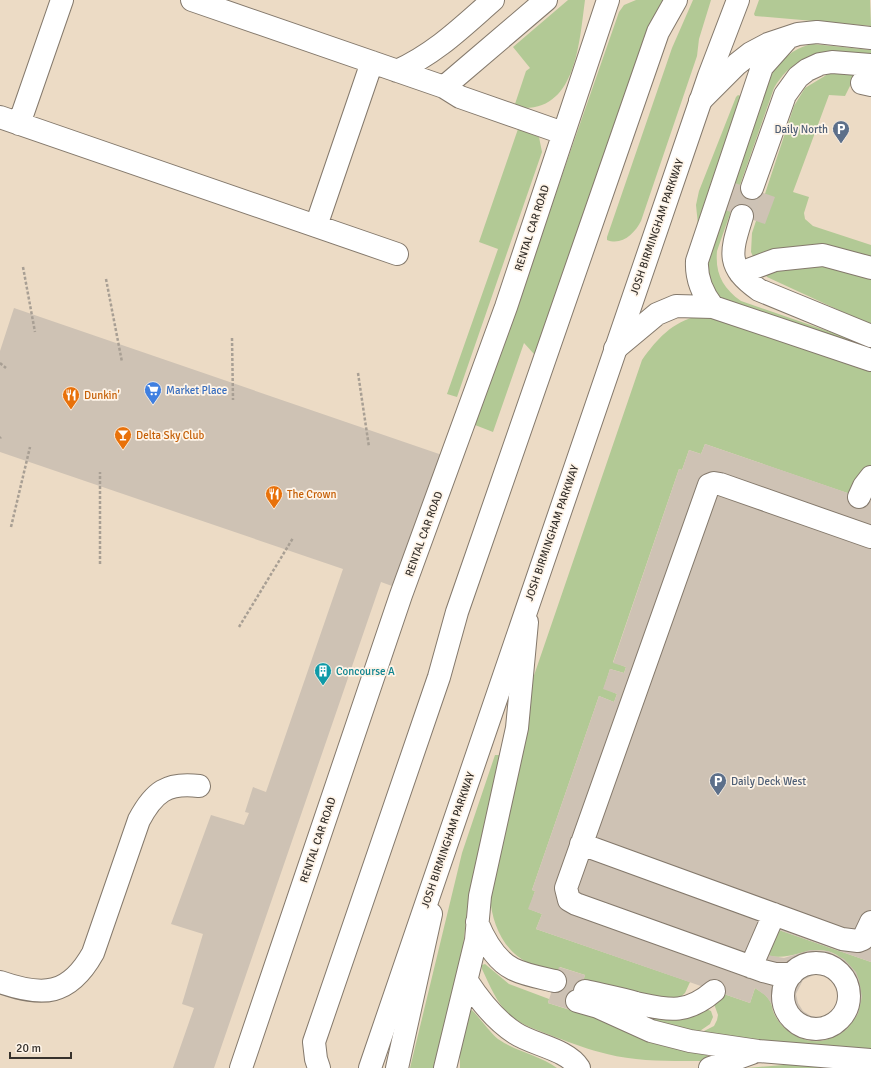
<svg xmlns="http://www.w3.org/2000/svg" width="871" height="1068" viewBox="0 0 871 1068" font-family="Signika,sans-serif">
  <rect width="100%" height="100%" fill="#f2e6d7"/>
  <!-- built -->
  <path fill="#ecdbc5" d="M0 0H871V1068H0Z"/>
  <!-- green -->
  <path fill="#b2c995" d="M568 0H585C579 44 576 117 514 107L526 71 530 68 513 47Z
    M636 0H663L538 354H534L524 343 493 432 475 425 619 12 624 5Z
    M693 0H711L699 39 697 56 641 221C635 233 622 246 607 240V237L672 48Z
    M759 0H870L871 26 755 16 754 14Z
    M813 44 871 50V59C829 57 799 46 774 88L717 251C715 274 723 288 741 301L871 346V355L724 303C704 283 707 277 707 251L767 79C780 62 791 48 813 44Z
    M833 71 871 73 855 76 845 96 829 95 793 192 809 197 804 213 805 219 813 226 871 245V325L767 277 755 261 751 252 752 233 794 106 805 88Z
    M738 95 743 97 698 225 696 205 699 191 736 97Z
    M518 129 539 137 542 152 457 397 447 394 498 249 479 242Z
    M698 316H711L871 369V468L853 495 705 444 701 454 689 450 682 470 679 469 613 662 626 667 624 673 610 669 604 688 617 694 614 702 599 696 532 890 535 891 529 909 542 914 536 929 690 982 685 993 676 1001 583 981 585 975 560 967 557 974C548 971 537 968 528 963 503 950 492 924 490 897L529 690 642 360C657 339 672 322 698 316Z
    M495 755H499L501 759 469 894 462 956 436 1068H410L462 853Z
    M776 929 871 962V1052L703 1033 704 1031 714 1026 717 1020 718 1015 713 1001 721 993 750 1003 755 988C759 991 764 993 767 997 771 1001 772 1006 773 1011 777 1022 787 1032 798 1037 851 1060 871 982 837 955 813 941 791 963 767 955Z
    M485 964 509 984 549 999 548 1003 573 1011 575 1007 706 1054 708 1057 704 1061C672 1061 639 1062 607 1054 589 1050 572 1043 555 1037 540 1031 523 1026 511 1016 497 1004 490 986 482 969V965Z
    M704 1008 711 1011 713 1017 710 1024 697 1033 662 1026 633 1010Z
    M470 1009C475 1011 489 1032 498 1039 516 1052 539 1055 557 1068H460V1052Z
    M796 1064 849 1068H747Z"/>
  <!-- building -->
  <path fill="#cec2b4" fill-rule="evenodd" d="M735 183 775 197 765 224 725 210Z
    M14 308 445 456 392 586 381 582 214 1068H173L194 1008 182 1004 203 934 171 924 211 815 244 825 249 813 245 812 253 787 266 792 343 569 0 452V351Z
    M705 444 871 501V962L776 929 767 955 784 958 810 950 828 951 844 959 856 972 859 980 862 997 858 1014 847 1029 840 1034 824 1040 806 1039 790 1032 778 1019 771 1003 766 996 755 988 750 1003 536 929 542 914 528 909 535 891 532 890 599 696 614 702 617 694 603 689 610 669 624 673 626 667 613 663 679 469 682 470 689 450 701 454ZM816 974 831 978 836 984 839 992V1000L836 1007 829 1014 820 1017 811 1016 803 1011 798 1003 796 994 803 980Z
    M559 967 585 975 574 1011 548 1003Z"/>
  <g fill="none" stroke-linecap="round" stroke-linejoin="round">
    <!-- minor-tunnel -->
    <path stroke="#cdc2b5" stroke-width="22" stroke-dasharray="22 11" stroke-linecap="butt" d="M742 216 752 188
      M555 981 580 990"/>
    <!-- minor casing -->
    <g stroke="#84796c" stroke-width="24">
      <path id="minor" d="M192 0 444 87 460 97 563 133
        M397 71C436 53 461 28 493 0
        M862 83 871 85
        M444 87 546 0
        M700 101 737 64 751 53 768 44 798 34 817 32 871 38
        M0 117 397 254
        M19 124 62 0
        M752 188 785 95 798 77 807 70 820 64 832 62 871 65
        M742 216C731 252 725 266 759 290L871 336
        M316 226 372 62
        M740 273 775 260 823 255 871 268
        M713 307C702 293 696 279 697 261L762 67 787 39
        M615 349 657 314 676 306 713 307 871 360
        M859 497 864 486 871 477
        M581 844 842 939 858 941 863 939 871 922
        M477 922C484 939 495 960 513 969 525 975 542 978 555 981
        M783 996a33 33 0 1 1 66 0a33 33 0 1 1-66 0Z
        M751 967 774 914
        M792 974H775L763 971 576 904 569 900 566 888 709 485 714 483 720 484 871 537
        M467 981C480 1001 495 1020 515 1033 533 1045 567 1049 579 1068
        M0 982C43 997 69 996 93 953L139 820C154 792 167 782 199 786
        M585 991C602 995 619 998 636 1003 669 1010 686 1015 714 991
        M577 1001 598 1007 651 1031 690 1041 758 1051 871 1060
        M241 1068 401 595 506 307 608 0
        M319 1068 316 1059 314 1042 439 677 457 612 658 32 676 0
        M397 1068 431 914
        M445 1068 476 940 480 896 517 728 527 622
        M710 1068 752 1053"/>
    </g>
    <!-- major casing -->
    <g stroke="#84796c" stroke-width="24">
      <path id="major" d="M370 1068 709 76 738 0"/>
    </g>
    <!-- path -->
    <path stroke="#a89f94" stroke-width="2.5" stroke-dasharray="3 2" stroke-linecap="butt" d="M23 267 35 332
      M106 279 122 362
      M232 338 233 400
      M0 363 6 368
      M358 373 369 447
      M0 438 1 437
      M11 527 30 447
      M100 564V472
      M239 627 293 538"/>
    <!-- minor -->
    <use href="#minor" stroke="#fff" stroke-width="22"/>
    <!-- major -->
    <use href="#major" stroke="#fff" stroke-width="22"/>
  </g>
  <!-- icons -->
  <defs>
    <g id="parking-pin" transform="scale(0.9)"><path d="M0 17L-7.5 6A9.5 9.5 0 1 1 7.5 6Z" fill="#5c6f8a" stroke="#fef4e8"/><path d="M-3.5-5.5H1a3.5 3.5 0 0 1 0 7H-1V5.5H-3.5ZM-1-3.4V-.6H.8a1.4 1.4 0 0 0 0-2.8Z" fill="#fff"/></g>
    <g id="supermarket-pin" transform="scale(0.9)"><path d="M0 17L-7.5 6A9.5 9.5 0 1 1 7.5 6Z" fill="#3f7fe0" stroke="#fef4e8"/><path d="M-6-5.5h2.5l.6 2H6L4.5 2H-2.5L-4.4-4H-6ZM-1.5 3.2a1.3 1.3 0 1 0 .1 0ZM3 3.2a1.3 1.3 0 1 0 .1 0Z" fill="#fff"/></g>
    <g id="restaurant-pin" transform="scale(0.9)"><path d="M0 17L-7.5 6A9.5 9.5 0 1 1 7.5 6Z" fill="#e8710a" stroke="#fef4e8"/><path d="M-5-6h1v4h1v-4h1v4h1v-4h1v5L-1.5 .5V6h-2V.5L-5-1ZM5-6V6H3V1.5H1.5Q1.5-4 5-6Z" fill="#fff"/></g>
    <g id="bar-pin" transform="scale(0.9)"><path d="M0 17L-7.5 6A9.5 9.5 0 1 1 7.5 6Z" fill="#e8710a" stroke="#fef4e8"/><path d="M-6-5H6L.8 .8V4.5H3.5V6h-7V4.5H-.8V.8Z" fill="#fff"/></g>
    <g id="building-pin" transform="scale(0.9)"><path d="M0 17L-7.5 6A9.5 9.5 0 1 1 7.5 6Z" fill="#0f9aa8" stroke="#fef4e8"/><path d="M-4-6H4V6H1V3H-1V6H-4ZM-2.5-4.3h1.7v1.8h-1.7ZM.8-4.3h1.7v1.8H.8ZM-2.5-1h1.7V.8h-1.7ZM.8-1h1.7V.8H.8Z" fill="#fff"/></g>
  </defs>
  <g fill-rule="evenodd">
    <use href="#parking-pin" x="841" y="129"/>
    <use href="#supermarket-pin" x="153" y="390"/>
    <use href="#restaurant-pin" x="71" y="395"/>
    <use href="#bar-pin" x="123" y="435"/>
    <use href="#restaurant-pin" x="274" y="494"/>
    <use href="#building-pin" x="323" y="671"/>
    <use href="#parking-pin" x="718" y="781"/>
  </g>
  <g text-anchor="middle" dominant-baseline="central" stroke-width="3.5" stroke-linejoin="round" paint-order="stroke">
    <!-- service labels -->
    <g font-size="11" fill="#4e5e75" stroke="#fef4e8" text-anchor="end">
      <text x="828" y="129">Daily North</text>
      <text x="731" y="781" text-anchor="start">Daily Deck West</text>
    </g>
    <!-- street labels -->
    <g font-size="11" fill="#37322d" stroke="#fef4e8">
      <text transform="translate(657 227) rotate(-71)">JOSH BIRMINGHAM PARKWAY</text>
      <text transform="translate(532 228) rotate(-72)">RENTAL CAR ROAD</text>
      <text transform="translate(552 533) rotate(-71)">JOSH BIRMINGHAM PARKWAY</text>
      <text transform="translate(424 534) rotate(-70)">RENTAL CAR ROAD</text>
      <text transform="translate(318 840) rotate(-71)">RENTAL CAR ROAD</text>
      <text transform="translate(448 840) rotate(-71)">JOSH BIRMINGHAM PARKWAY</text>
    </g>
    <!-- shop labels -->
    <g font-size="11" fill="#366cbe" stroke="#fef4e8" text-anchor="start">
      <text x="166" y="390">Market Place</text>
    </g>
    <!-- food labels -->
    <g font-size="11" fill="#c56008" stroke="#fef4e8" text-anchor="start">
      <text x="84" y="395">Dunkin'</text>
      <text x="136" y="435">Delta Sky Club</text>
      <text x="287" y="494">The Crown</text>
    </g>
    <!-- culture labels -->
    <g font-size="11" fill="#0d838f" stroke="#fef4e8" text-anchor="start">
      <text x="336" y="671">Concourse A</text>
    </g>
  </g>
  <!-- scale -->
  <path d="M10 1052v6h61v-6" fill="none" stroke="#37322d" stroke-width="2"/>
  <text x="16" y="1052" font-size="12" fill="#37322d" stroke="#fef4e8" stroke-width="3" paint-order="stroke">20 m</text>
</svg>
